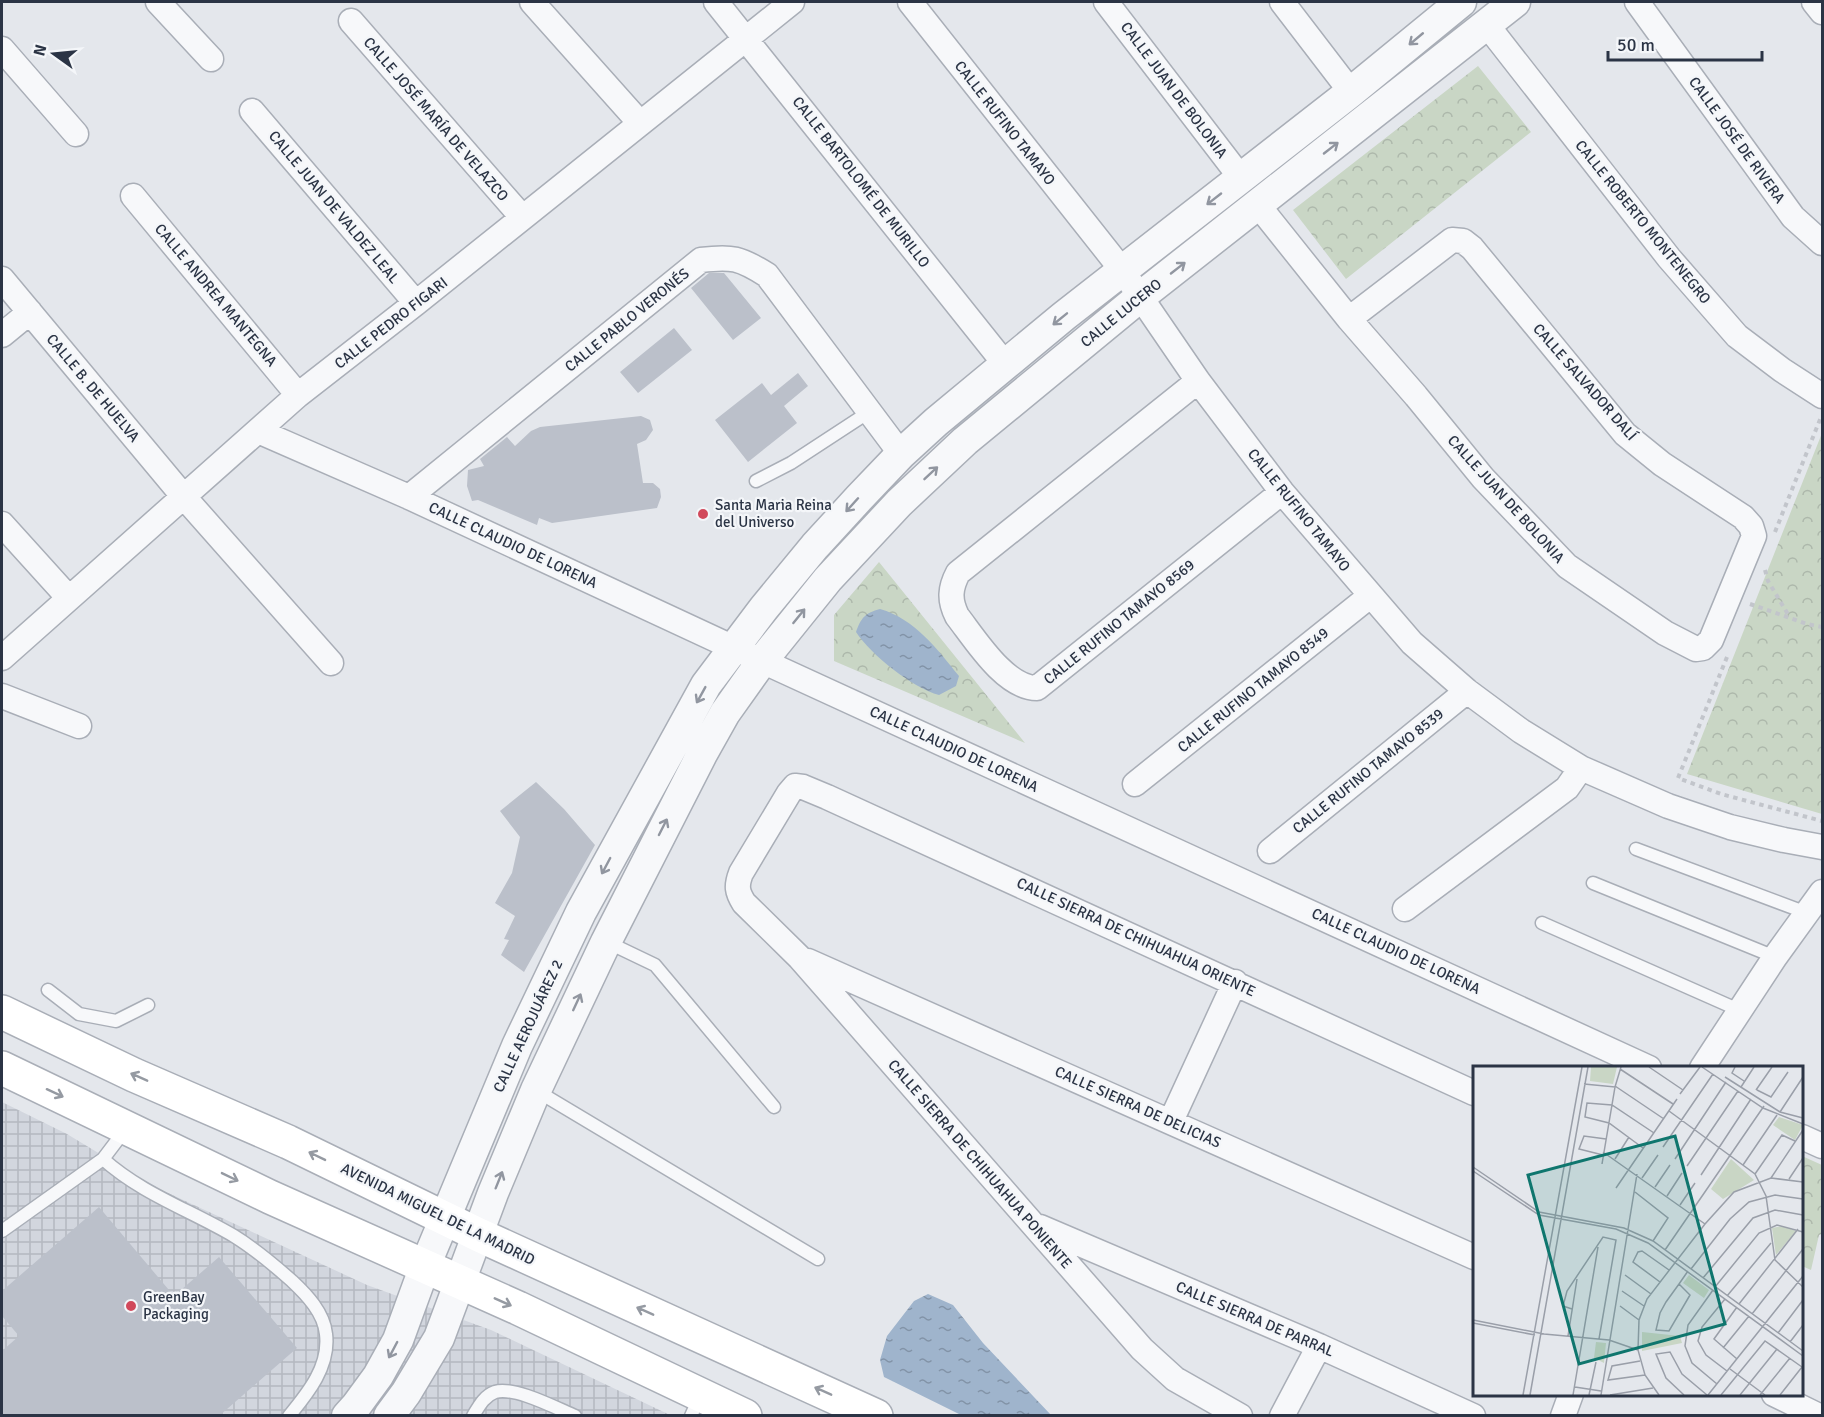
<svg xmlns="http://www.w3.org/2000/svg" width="1824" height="1417" viewBox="0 0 1824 1417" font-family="Signika,sans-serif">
  <defs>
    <pattern id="industrial-grid" width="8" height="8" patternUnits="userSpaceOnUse" patternTransform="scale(1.5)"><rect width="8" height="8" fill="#d2d6de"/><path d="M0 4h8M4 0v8" fill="none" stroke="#b4b8c0"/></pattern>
    <pattern id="park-crowns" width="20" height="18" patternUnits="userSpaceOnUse" patternTransform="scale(1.5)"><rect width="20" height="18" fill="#c9d6c5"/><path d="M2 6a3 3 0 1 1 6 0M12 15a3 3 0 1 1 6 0" fill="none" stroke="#adb8ab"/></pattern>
    <pattern id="water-ripples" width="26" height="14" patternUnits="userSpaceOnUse" patternTransform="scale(1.5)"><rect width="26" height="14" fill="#9fb4cc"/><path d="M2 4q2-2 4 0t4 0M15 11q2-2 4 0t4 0" fill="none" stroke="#8293a7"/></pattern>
  </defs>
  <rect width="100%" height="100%" fill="#e4e7ec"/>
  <!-- industrial -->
  <path fill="url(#industrial-grid)" d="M2 1102 67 1134 153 1186 367 1285 491 1330 670 1415H2Z"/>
  <!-- park -->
  <path fill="url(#park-crowns)" d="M1478 66 1531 132 1346 279 1293 210Z
    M1822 433V814L1687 774Z
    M879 562 1025 743 834 661V615Z
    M1802 1156 1822 1165V1234L1819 1235 1811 1270 1802 1266Z"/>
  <!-- water -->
  <path fill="url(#water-ripples)" d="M880 609C915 619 937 649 959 676L956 686 939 695C913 688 871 655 856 632 861 618 865 613 880 609Z
    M928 1294 953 1305 983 1343 1051 1415H961L884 1377 880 1360 887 1336 914 1301Z"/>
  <!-- building -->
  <path fill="#bbc0ca" d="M709 273H724L761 318 733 340 691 288Z
    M674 328 692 350 638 393 620 372Z
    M798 373 808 386 784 406 797 423 748 462 715 420 762 383 771 395Z
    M641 416 650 420 653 430 646 440 637 444 643 483H653L660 489 661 497 657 508 552 523 539 518 537 525 478 500 472 501 467 486 468 470 484 466 480 459 507 437 515 446 531 431 540 427Z
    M536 782 564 809 595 845 524 972 501 955 509 940 504 939 515 916 495 903 512 873 520 837 500 811Z
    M99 1207 174 1296 219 1257 297 1348 219 1416H2V1351L19 1336 2 1316V1291Z"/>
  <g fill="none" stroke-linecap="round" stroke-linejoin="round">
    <!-- service casing -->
    <g stroke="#a9aeb7" stroke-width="15">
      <path id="service" d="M756 481 791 463 869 412
        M1636 849 1807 913
        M1593 883 1775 957
        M1542 923 1739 1010
        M607 942 655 965 774 1107
        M48 990 79 1014 116 1021 148 1005
        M537 1091 818 1259
        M125 1130 103 1159C142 1194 190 1210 234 1236 255 1249 274 1265 292 1281 307 1295 324 1313 326 1334 330 1366 308 1393 289 1416
        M2 1231 103 1159
        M473 1416C479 1406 484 1396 495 1392 514 1386 556 1408 575 1416
        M691 1416 700 1396"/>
    </g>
    <!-- minor casing -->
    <g stroke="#a9aeb7" stroke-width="27">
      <path id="minor" d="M158 2 211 59
        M532 2 640 123
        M716 2 1005 364
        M910 2 1122 270 1198 381 1282 492 1412 643 1467 691 1521 731 1581 768 1668 806 1730 827 1784 840 1822 847
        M1106 2 1241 178
        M1282 2 1351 92
        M1637 2 1793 217 1822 243
        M1814 2 1822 12
        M351 21 522 217
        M1487 25 1669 258 1737 336 1782 370 1822 396
        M2 49 76 134
        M252 111 416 303
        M133 196 298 395
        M1258 205 1349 319 1416 396 1483 478 1567 566 1665 633 1696 649 1703 648 1711 640 1754 536 1751 526 1743 517 1662 464 1625 434 1472 248 1463 241 1452 240 1349 319
        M2 279 184 497 331 663
        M2 335 30 312
        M1198 381 958 573C950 588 949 600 957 616 975 639 1005 688 1037 688L1282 492
        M258 431 409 497 762 661 1649 1068
        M409 497 701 260C732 256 740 258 767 275L901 454
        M2 524 68 597
        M2 658 298 395 416 303 792 2
        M2 696 79 726
        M1135 784 1370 596
        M1270 851 1467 691
        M1405 909 1567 788 1581 768
        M808 961 1474 1257
        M1702 1068 1775 957 1822 892
        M1171 1121 1235 982
        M1802 1137 1822 1146
        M1040 1227 1319 1346 1473 1416
        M1774 1394 1819 1416
        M1240 1416 1175 1379 1142 1349 800 958 744 903C737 892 736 886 741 873L789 793 795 786 803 787 827 797 1474 1093
        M1282 1416 1319 1346
        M1563 1416 1571 1394"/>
    </g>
    <!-- tertiary casing -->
    <g stroke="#a9aeb7" stroke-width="33">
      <path id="tertiary" d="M347 1416 356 1406 378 1376 398 1340 425 1266 517 1046 581 912 706 685 764 608 815 546 859 498 901 454 936 422 1064 316 1351 92 1461 2
        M389 1416 406 1393 439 1338 493 1193 536 1090 606 942 702 754 725 713 762 661 828 579 899 503 965 441 1140 297 1515 2"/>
    </g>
    <!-- secondary casing -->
    <g stroke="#a9aeb7" stroke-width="36">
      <path id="secondary" d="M2 1012 134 1075 288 1142 479 1235 876 1416
        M2 1068 270 1197 518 1308 745 1416"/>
    </g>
    <!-- path -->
    <path stroke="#c2c5cb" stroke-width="4" stroke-dasharray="4.5 4.5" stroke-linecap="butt" d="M1775 532 1821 417
      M1765 570 1768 581 1789 616
      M1750 604 1807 624 1822 627
      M1727 657 1678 778 1721 794 1822 821"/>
    <!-- service -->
    <use href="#service" stroke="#f7f8fa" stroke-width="12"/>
    <!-- minor -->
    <use href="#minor" stroke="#f7f8fa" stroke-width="24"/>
    <!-- tertiary -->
    <use href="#tertiary" stroke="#f7f8fa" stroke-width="30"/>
    <!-- secondary -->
    <use href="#secondary" stroke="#fff" stroke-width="33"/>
  </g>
  <!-- one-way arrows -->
  <defs><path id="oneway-shaft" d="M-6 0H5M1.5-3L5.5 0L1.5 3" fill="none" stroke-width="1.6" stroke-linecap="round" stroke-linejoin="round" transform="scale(1.5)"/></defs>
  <g stroke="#9196a0">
    <use href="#oneway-shaft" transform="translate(1416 39) rotate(140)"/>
    <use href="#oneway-shaft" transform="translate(1331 148) rotate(-38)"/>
    <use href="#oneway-shaft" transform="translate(1214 199) rotate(142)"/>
    <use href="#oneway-shaft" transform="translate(1178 268) rotate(-38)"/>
    <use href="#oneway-shaft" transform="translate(1060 319) rotate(141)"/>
    <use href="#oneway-shaft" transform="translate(931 473) rotate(-43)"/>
    <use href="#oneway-shaft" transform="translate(852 505) rotate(132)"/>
    <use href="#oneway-shaft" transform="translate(799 616) rotate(-51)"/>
    <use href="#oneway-shaft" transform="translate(701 695) rotate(119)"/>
    <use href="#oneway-shaft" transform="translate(663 827) rotate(-63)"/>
    <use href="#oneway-shaft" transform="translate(606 866) rotate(118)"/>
    <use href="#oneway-shaft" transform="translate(577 1002) rotate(-65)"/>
    <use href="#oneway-shaft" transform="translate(499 1180) rotate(-68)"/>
    <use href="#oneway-shaft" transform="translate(393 1350) rotate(118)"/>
  </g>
  <g stroke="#959aa2">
    <use href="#oneway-shaft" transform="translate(139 1077) rotate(-156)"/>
    <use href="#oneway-shaft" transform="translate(55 1093) rotate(25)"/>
    <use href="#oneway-shaft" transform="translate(317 1156) rotate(-154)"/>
    <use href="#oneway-shaft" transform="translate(230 1177) rotate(26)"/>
    <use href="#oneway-shaft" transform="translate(503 1302) rotate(24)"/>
    <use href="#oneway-shaft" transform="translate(645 1311) rotate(-156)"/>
    <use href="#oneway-shaft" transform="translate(823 1391) rotate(-156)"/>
  </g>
  <!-- markers -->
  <g fill="#d1495b" stroke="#f4f6f9" stroke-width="2">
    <circle cx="703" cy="514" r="6"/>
    <circle cx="131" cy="1306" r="6"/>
  </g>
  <g text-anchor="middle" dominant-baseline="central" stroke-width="4.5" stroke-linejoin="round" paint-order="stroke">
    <!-- street labels -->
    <g font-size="15" fill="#2b3445" stroke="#f4f6f9">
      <text transform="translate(1174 90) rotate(53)">CALLE JUAN DE BOLONIA</text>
      <text transform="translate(436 119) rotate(49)">CALLE JOSÉ MARÍA DE VELAZCO</text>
      <text transform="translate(1005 123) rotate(52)">CALLE RUFINO TAMAYO</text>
      <text transform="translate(1737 140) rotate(54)">CALLE JOSÉ DE RIVERA</text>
      <text transform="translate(861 182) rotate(52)">CALLE BARTOLOMÉ DE MURILLO</text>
      <text transform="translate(334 207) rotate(50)">CALLE JUAN DE VALDEZ LEAL</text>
      <text transform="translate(1643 222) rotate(51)">CALLE ROBERTO MONTENEGRO</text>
      <text transform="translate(216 295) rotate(50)">CALLE ANDREA MANTEGNA</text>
      <text transform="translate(1121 313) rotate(-39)">CALLE LUCERO</text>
      <text transform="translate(627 320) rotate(-39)">CALLE PABLO VERONÉS</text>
      <text transform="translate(391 323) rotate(-38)">CALLE PEDRO FIGARI</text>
      <text transform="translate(1585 382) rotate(49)">CALLE SALVADOR DALÍ</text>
      <text transform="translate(93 388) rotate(50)">CALLE B. DE HUELVA</text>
      <text transform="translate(1506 499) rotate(48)">CALLE JUAN DE BOLONIA</text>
      <text transform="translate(1299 510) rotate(51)">CALLE RUFINO TAMAYO</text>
      <text transform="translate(513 545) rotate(25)">CALLE CLAUDIO DE LORENA</text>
      <text transform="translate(1119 622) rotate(-39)">CALLE RUFINO TAMAYO 8569</text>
      <text transform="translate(1253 690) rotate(-39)">CALLE RUFINO TAMAYO 8549</text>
      <text transform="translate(954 749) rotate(25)">CALLE CLAUDIO DE LORENA</text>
      <text transform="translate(1368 771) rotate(-39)">CALLE RUFINO TAMAYO 8539</text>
      <text transform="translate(1136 937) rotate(25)">CALLE SIERRA DE CHIHUAHUA ORIENTE</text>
      <text transform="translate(1396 951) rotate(25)">CALLE CLAUDIO DE LORENA</text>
      <text transform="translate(528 1026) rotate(-65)">CALLE AEROJUÁREZ 2</text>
      <text transform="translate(1138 1107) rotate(24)">CALLE SIERRA DE DELICIAS</text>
      <text transform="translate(980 1164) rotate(49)">CALLE SIERRA DE CHIHUAHUA PONIENTE</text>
      <text transform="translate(438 1214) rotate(26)">AVENIDA MIGUEL DE LA MADRID</text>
      <text transform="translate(1255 1319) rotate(23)">CALLE SIERRA DE PARRAL</text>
    </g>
    <!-- poi labels -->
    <g font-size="15" fill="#2b3445" stroke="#f4f6f9" text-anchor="start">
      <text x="715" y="505">Santa Maria Reina<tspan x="715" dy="17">del Universo</tspan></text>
      <text x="143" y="1297">GreenBay<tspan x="143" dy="17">Packaging</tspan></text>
    </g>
  </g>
  <!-- overview -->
  <g transform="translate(1473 1066)">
    <rect width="330" height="330" fill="#e4e7ec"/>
    <path d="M118 1H144L140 18 117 15ZM306 51 330 59 322 74 300 59ZM258 93 281 114 250 133 238 123ZM309 160 323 165 303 189 299 162ZM216 209 236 224 231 232 210 217ZM169 266 207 270 209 277 169 285ZM123 276 133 277 131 297 121 292Z" fill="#c9d6c5"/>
    <path fill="none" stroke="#9a9fa9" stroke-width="1.5" d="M176 1 210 24M229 1 290 42 330 58M262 1 259 7 271 15M147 3 200 38M252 11 307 46 330 52M111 18 142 21 148 1M142 20 191 53M268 21 281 1M283 24 299 1M284 24 298 31 315 6M207 28 227 1M196 45 282 108 293 130 302 194 330 221M307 46 330 11M190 81 240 8M170 82 136 57 112 51 114 37 139 39 181 67M130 86 232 158M130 89 106 83 111 70 133 73M142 93 156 71M202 93 253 16M129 98 142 21M270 99 304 49M214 100 265 25M0 101 66 146 151 162 180 175 330 285M0 105 66 149 143 163 175 177 330 290M282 108 309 69 322 75M228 109 278 33M169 112 185 89M298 112 330 64M316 113 330 92M182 121 197 99M143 122 204 33M162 126 195 152 180 175M194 130 209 107M207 139 222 117M192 184 291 40M218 203 257 153 276 136 302 129 330 133M152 209 178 228M230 212 280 152 302 144 330 149M187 216 160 196 165 186 169 185 196 204M206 218 217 229 196 265 183 264 187 247 193 236 206 218 215 205M242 221 286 167 304 159 330 166M240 224 215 259 212 280 219 297 244 318M149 225 171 240M254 230 298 177M252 233 229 261 225 275 233 289 254 305M266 238 325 163M147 240 166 254M264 241 241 273 264 293M99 243 90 240 94 225 130 171 143 174 126 273M279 248 330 183M0 254 71 268 136 274 165 284M0 257 62 269M305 267 330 234M95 270 104 213M317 276 330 259M250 282 276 250M167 295 139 300 135 314 172 309M257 303 292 329M102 321 128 325M50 329 109 1M57 329 115 1M100 329 125 181M116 329 123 296M128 329 164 108M137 329 180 322M186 329 172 309 165 284 166 254 174 233 232 158 261 126 298 112 330 116M211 329 193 312 183 288 197 286 209 308 234 329M235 329 330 210M248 329 292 275 329 301M267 329 304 283M287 329 317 292M307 329 329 301"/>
    <path fill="#0f766e" fill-opacity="0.15" stroke="#0f766e" stroke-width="3" d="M202 70 252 258 106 298 55 109Z"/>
    <rect width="330" height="330" fill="none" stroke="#2b3445" stroke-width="3"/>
  </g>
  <!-- border -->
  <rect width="1824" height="1417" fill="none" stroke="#2b3445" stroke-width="6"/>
  <!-- north arrow -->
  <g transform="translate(54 54) rotate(285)" stroke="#f4f6f9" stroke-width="4.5" paint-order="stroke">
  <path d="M0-4.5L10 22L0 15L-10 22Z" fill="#2b3445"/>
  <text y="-9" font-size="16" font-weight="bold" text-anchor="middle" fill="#2b3445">N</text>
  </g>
  <!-- scale -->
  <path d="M1608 51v9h154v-9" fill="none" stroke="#2b3445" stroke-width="3"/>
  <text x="1617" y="51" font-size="18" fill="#2b3445" stroke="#f4f6f9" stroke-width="4.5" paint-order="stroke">50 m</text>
</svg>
